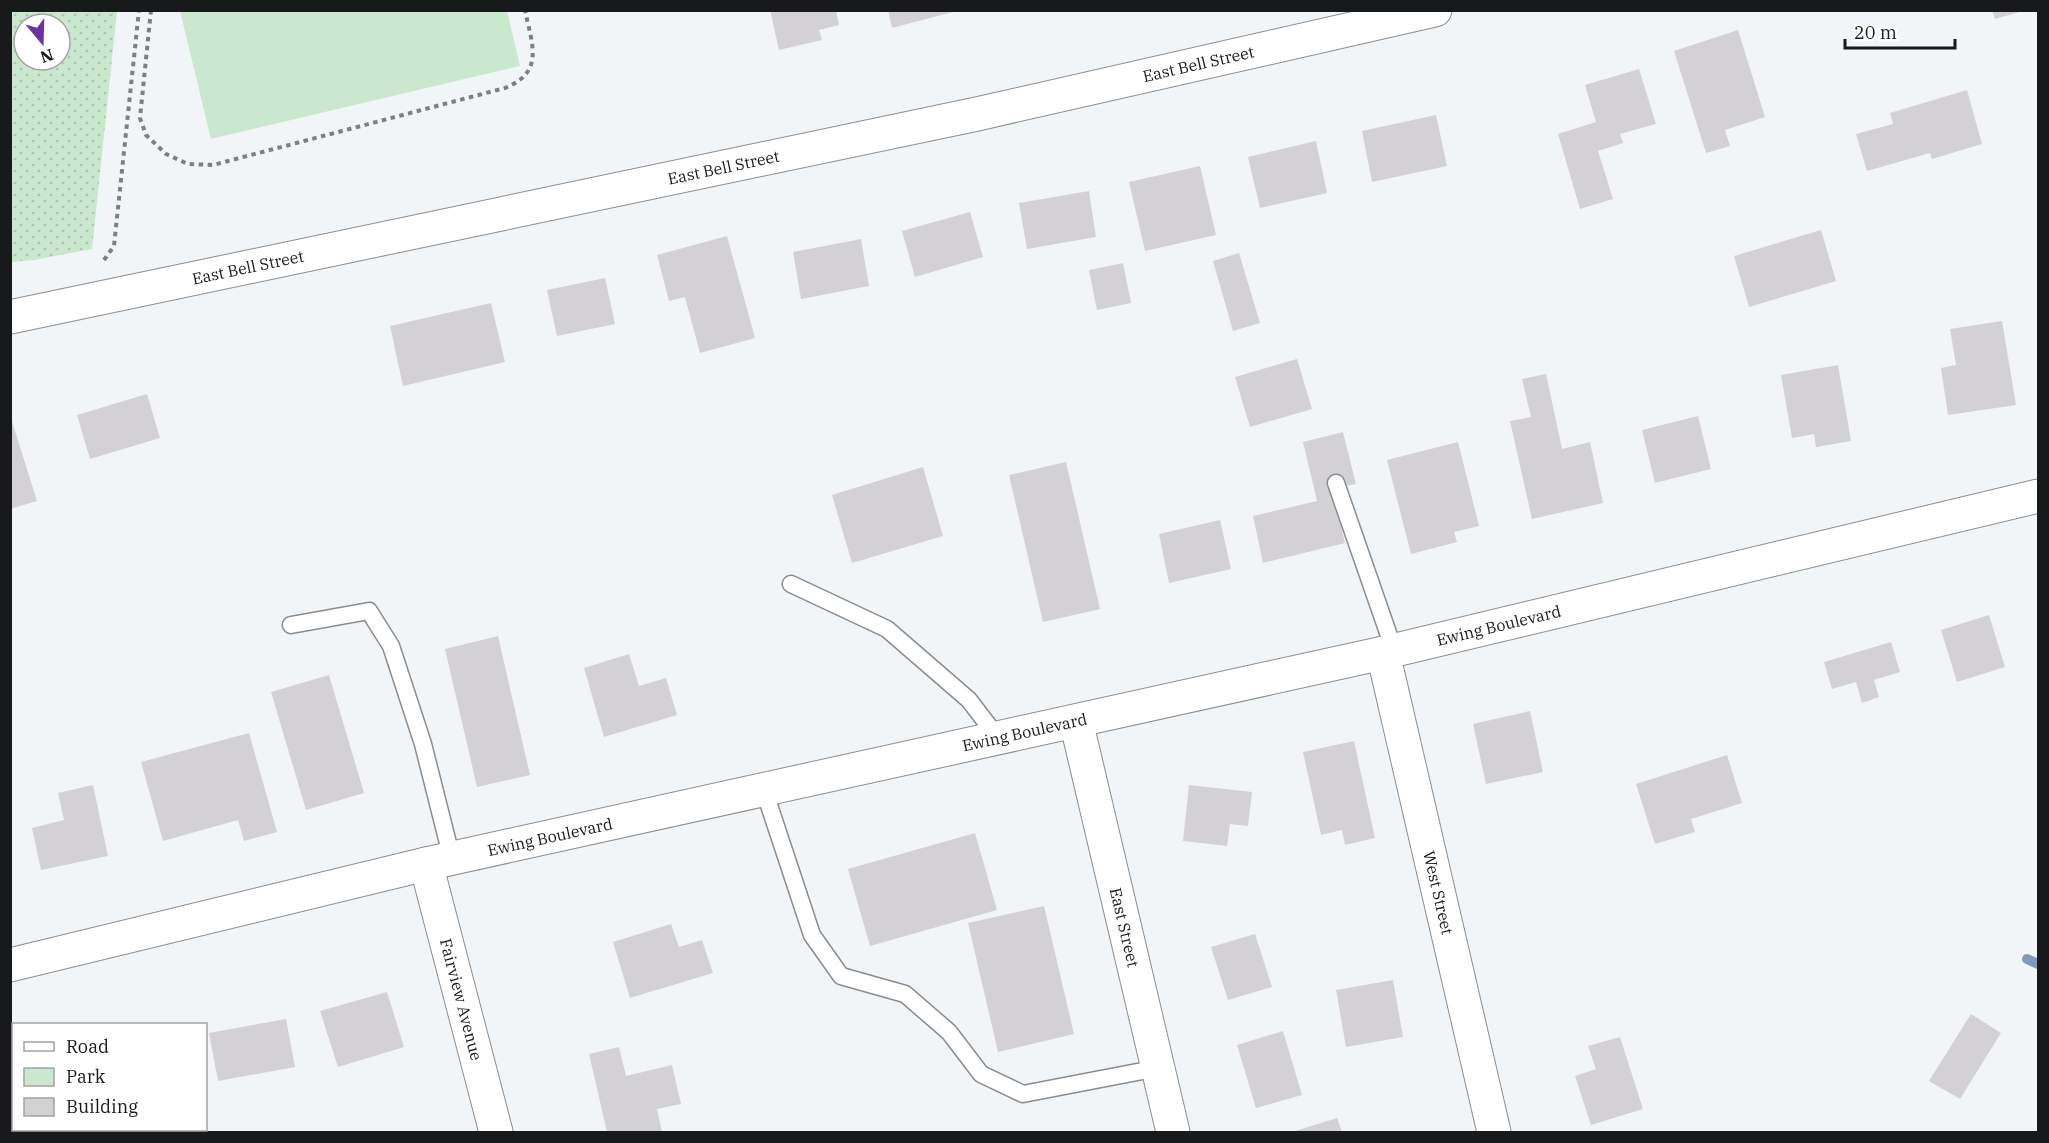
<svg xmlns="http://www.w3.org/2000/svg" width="2049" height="1143" viewBox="0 0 2049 1143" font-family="'IBM Plex Serif',serif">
  <defs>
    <pattern id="grass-dots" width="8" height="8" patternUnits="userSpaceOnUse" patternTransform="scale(1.5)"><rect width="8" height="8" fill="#c9e8cd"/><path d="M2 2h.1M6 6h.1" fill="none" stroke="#acc6af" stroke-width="1.8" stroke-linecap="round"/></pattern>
  </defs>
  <rect width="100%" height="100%" fill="#f2f5f7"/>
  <!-- grass -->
  <path fill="url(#grass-dots)" fill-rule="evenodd" d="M11 10 117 11 92 249 34 260 11 262ZM24 24H60V60H24Z"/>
  <!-- green -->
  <path fill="#c9e8cd" d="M180 11H507L520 66 211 139Z"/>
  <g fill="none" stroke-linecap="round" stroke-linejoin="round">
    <!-- stream -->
    <path stroke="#809bb8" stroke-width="10" d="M2027 959 2038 964"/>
  </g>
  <!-- building -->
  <path fill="#d4d1d4" d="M770 10H836L839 25 819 30 822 40 779 50Z
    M888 10H956L957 11 892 28Z
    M1992 10H2023V11L1995 19Z
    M1738 30 1765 117 1725 130 1730 146 1706 153 1674 51Z
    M1639 69 1656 124 1620 134 1623 143 1598 151 1613 199 1580 209 1558 134 1596 122 1585 85Z
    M1967 90 1982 144 1932 159 1930 153 1867 171 1856 134 1893 124 1890 113Z
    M1436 115 1447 166 1372 182 1362 131Z
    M1316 141 1327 193 1260 208 1248 157Z
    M1200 166 1216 235 1145 251 1129 182Z
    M1089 191 1096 237 1027 249 1019 203Z
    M970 212 983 257 915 277 902 231Z
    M1821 230 1836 281 1749 307 1734 256Z
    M727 236 755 338 700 353 685 297 669 301 657 255Z
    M861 239 869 286 801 299 793 252Z
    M1239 253 1260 323 1233 331 1213 261Z
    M1123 263 1131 303 1097 310 1089 270Z
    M605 278 615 324 557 336 547 290Z
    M491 303 505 362 403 386 390 326Z
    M2002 321 2016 405 1948 415 1941 368 1956 365 1950 329Z
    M1297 359 1312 409 1250 427 1235 377Z
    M1838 365 1851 441 1816 447 1814 434 1792 438 1781 375Z
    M1546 374 1562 449 1590 442 1603 503 1532 519 1510 421 1531 417 1522 379Z
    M147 394 160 438 90 459 77 415Z
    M10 415 37 501 10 509Z
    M1698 416 1711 469 1655 483 1642 430Z
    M1343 432 1356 484 1332 489 1345 543 1263 563 1253 516 1317 501 1303 442Z
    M1458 442 1479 526 1454 532 1457 542 1411 554 1387 460Z
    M1066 462 1100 609 1043 622 1009 475Z
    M923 467 943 536 852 563 832 495Z
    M1220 520 1231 569 1169 583 1159 534Z
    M1989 615 2005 667 1957 682 1941 630Z
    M498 636 530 775 477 787 445 649Z
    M1891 642 1900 672 1874 680 1879 697 1862 703 1856 682 1832 689 1824 662Z
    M629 654 639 686 666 678 677 715 604 737 584 668Z
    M329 675 364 793 306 810 271 692Z
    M1530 711 1543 772 1486 784 1473 724Z
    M249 733 277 832 244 841 238 820 163 841 141 762Z
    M1354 741 1375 838 1345 845 1342 830 1321 835 1303 752Z
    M1727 755 1742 803 1691 819 1695 832 1655 844 1636 784Z
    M93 785 108 856 41 870 32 828 64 820 58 793Z
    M1189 785 1252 792 1248 826 1230 824 1227 846 1183 841Z
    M975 833 997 910 870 946 848 869Z
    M1044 906 1074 1034 998 1052 968 923Z
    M671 924 679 947 702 940 713 973 630 998 613 942Z
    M1255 934 1272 987 1228 1000 1211 947Z
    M1393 980 1403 1037 1346 1047 1336 990Z
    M387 992 404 1047 338 1067 320 1011Z
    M1971 1014 2001 1033 1960 1099 1929 1081Z
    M286 1019 295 1067 218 1081 209 1033Z
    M1283 1031 1302 1095 1256 1108 1237 1045Z
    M1620 1037 1643 1109 1591 1125 1575 1076 1596 1069 1588 1046Z
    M619 1047 626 1076 672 1065 681 1104 657 1109 662 1132H607L589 1054Z
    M14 1080V1130H41L33 1132H10V1081Z
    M1337 1118 1342 1132H1292Z"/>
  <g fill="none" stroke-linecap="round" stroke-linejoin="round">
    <!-- lane casing -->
    <g stroke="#8a8d8f" stroke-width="19">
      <path id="lane" d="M1336 483 1394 650
        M791 584 887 629 969 700 998 738
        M291 625 369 611 391 646 423 744 452 859
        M764 790 812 935 841 976 905 994 949 1032 981 1074 1023 1094 1158 1068"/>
    </g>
    <!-- street casing -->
    <g stroke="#8a8d8f" stroke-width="35">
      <g id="street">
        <path id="s1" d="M10 317 977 114 1435 10"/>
        <path id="s2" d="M1383 653 1494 1132"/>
        <path id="s3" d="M1076 721 1173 1132"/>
        <path id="s4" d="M426 864 496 1132"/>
        <path id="s5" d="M10 965 426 864 1383 653 2038 496"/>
      </g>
    </g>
    <!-- path -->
    <path stroke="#7d7f81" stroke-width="4" stroke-dasharray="4.5 4.5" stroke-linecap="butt" d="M151 10 140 118 146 135 166 154 188 164 213 165 505 88C545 72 532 45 525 10
      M104 260 114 246 139 10"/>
    <!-- lane -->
    <use href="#lane" stroke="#fff" stroke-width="16"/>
    <!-- street -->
    <use href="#street" stroke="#fff" stroke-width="33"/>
  </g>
  <g text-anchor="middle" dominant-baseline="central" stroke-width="6" stroke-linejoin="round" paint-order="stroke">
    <!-- street labels -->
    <g font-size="16" fill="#18191a" stroke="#fff">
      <text stroke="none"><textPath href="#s1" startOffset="1215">East Bell Street</textPath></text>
      <text stroke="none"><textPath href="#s1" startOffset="729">East Bell Street</textPath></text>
      <text stroke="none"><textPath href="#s1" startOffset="243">East Bell Street</textPath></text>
      <text stroke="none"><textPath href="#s5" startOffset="1527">Ewing Boulevard</textPath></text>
      <text stroke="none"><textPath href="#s5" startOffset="1041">Ewing Boulevard</textPath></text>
      <text stroke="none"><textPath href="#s5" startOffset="555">Ewing Boulevard</textPath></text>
      <text stroke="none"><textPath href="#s2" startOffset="246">West Street</textPath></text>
      <text stroke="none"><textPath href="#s3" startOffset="212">East Street</textPath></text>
      <text stroke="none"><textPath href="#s4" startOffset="140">Fairview Avenue</textPath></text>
    </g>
  </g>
  <!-- border -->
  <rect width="2049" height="1143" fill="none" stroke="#18191a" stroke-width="24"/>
  <!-- legend -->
  <rect x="12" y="1023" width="195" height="108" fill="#ffffff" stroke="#a3a3a3" stroke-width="1.5"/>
  <rect x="24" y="1042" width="30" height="9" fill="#ffffff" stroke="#a3a3a3" stroke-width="1.5"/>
  <text x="66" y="1053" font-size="18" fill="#18191a">Road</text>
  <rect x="24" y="1068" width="30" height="18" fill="#c9e8cd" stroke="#a3a3a3" stroke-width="1.5"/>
  <text x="66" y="1083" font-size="18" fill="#18191a">Park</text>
  <rect x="24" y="1098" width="30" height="18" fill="#d4d1d4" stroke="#a3a3a3" stroke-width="1.5"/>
  <text x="66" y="1113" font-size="18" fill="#18191a">Building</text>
  <!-- north arrow -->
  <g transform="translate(42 42) rotate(161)"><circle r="28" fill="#ffffff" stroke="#a3a3a3" stroke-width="1.5"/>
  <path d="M0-4.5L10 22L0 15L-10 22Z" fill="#6d30a6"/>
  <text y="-9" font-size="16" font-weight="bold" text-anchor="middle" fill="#18191a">N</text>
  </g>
  <!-- scale -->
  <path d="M1845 39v9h110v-9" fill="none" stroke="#18191a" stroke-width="3"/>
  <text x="1854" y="39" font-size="18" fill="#18191a" stroke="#ffffff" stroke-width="4.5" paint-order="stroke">20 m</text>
</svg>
